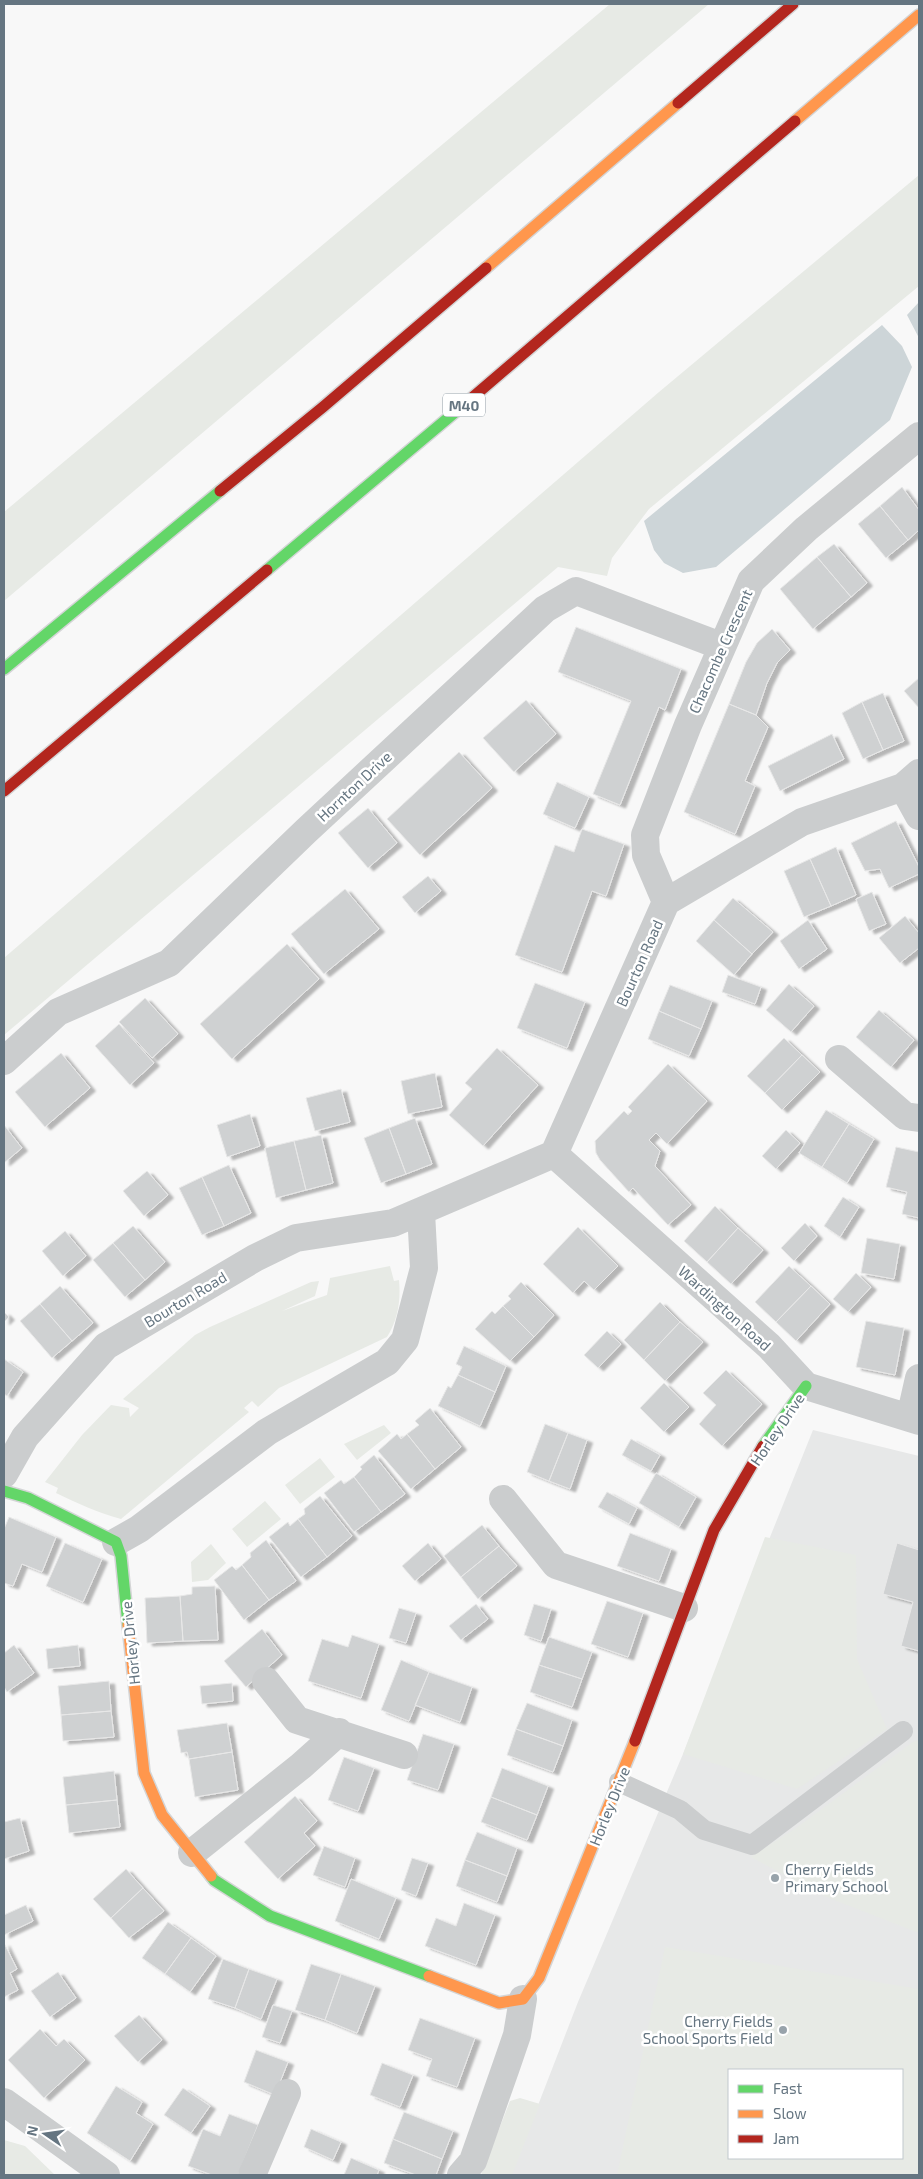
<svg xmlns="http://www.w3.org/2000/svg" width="923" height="2179" viewBox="0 0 923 2179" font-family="'Exo 2',sans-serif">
  <defs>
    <filter id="shadow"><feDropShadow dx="5.5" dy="3" stdDeviation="1" flood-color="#0004"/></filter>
  </defs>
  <rect width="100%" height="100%" fill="#f8f8f8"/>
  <!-- built -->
  <path fill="#e7e8e8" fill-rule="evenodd" d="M813 1430 919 1456V2175H511L578 2002 683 1754ZM729 2070H902V2158H729Z"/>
  <!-- green -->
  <path fill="#e7eae5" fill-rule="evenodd" d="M610 4H709L4 601V512Z
    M919 175V286L649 509 612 558 607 576 558 567 4 1035V958L659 392Z
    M390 1266 394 1281 399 1280C401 1300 398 1320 387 1337L279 1388 258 1407 252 1401 244 1408 249 1412 121 1519C98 1513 77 1503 56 1493L58 1488 45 1482 82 1435 111 1405 129 1408 130 1417 139 1408 123 1399 195 1335 210 1327 311 1282 319 1281 315 1296 282 1311 327 1295 330 1278Z
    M384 1425 391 1433 357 1460 344 1444Z
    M320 1458 335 1477 300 1504 285 1485Z
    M265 1501 281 1519 247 1547 232 1529Z
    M765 1537 856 1555 857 1659 887 1729 797 1789 683 1754Z
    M211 1544 226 1563 208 1580 192 1582 191 1562Z
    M919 1740V1933L824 1896 751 1857 796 1828 913 1742Z
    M665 1947 919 1989V2175H617ZM729 2070H902V2158H729Z
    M520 2098 540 2104 512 2175H481L510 2101Z
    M4 2140 25 2146 55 2175H4Z"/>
  <!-- water -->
  <path fill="#cdd5d8" d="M919 302V338L907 315Z
    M882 325 902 346 912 367 890 420 716 567 683 573 664 563 654 550 644 521Z"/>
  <!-- building -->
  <path fill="#cfd1d2" stroke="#e8e8e8" filter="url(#shadow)" d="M902 487 919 510V530L908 540 880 506Z
    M880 506 908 540 886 558 858 524Z
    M834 544 867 583 851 597 817 557Z
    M817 557 851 597 813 629 780 589Z
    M576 627 681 669 665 710 659 707 620 805 593 794 631 701 558 672Z
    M772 629 790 650 777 663 767 683 756 715 729 704 746 662 757 643Z
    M919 678V708L904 691Z
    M883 693 904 741 883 750 862 702Z
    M526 700 556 734 514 772 483 738Z
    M862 702 883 750 863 759 842 713Z
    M729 704 756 715 768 727 745 781 755 786 735 834 684 812Z
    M832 734 844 759 780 791 768 766Z
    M459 752 492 788 420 855 387 819Z
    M557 782 589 797 575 828 543 814Z
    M368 808 397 843 368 868 338 833Z
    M896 821 919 867V874L889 888 880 869 865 871 851 843Z
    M582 829 624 844 606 896 592 891 562 972 515 955 555 845 574 852Z
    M836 847 856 895 831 906 810 859Z
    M810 859 831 906 804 917 784 871Z
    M428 876 441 891 415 913 402 897Z
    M345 889 379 929 324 974 291 934Z
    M872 892 886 924 869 931 856 899Z
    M733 898 773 932 752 954 714 920Z
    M905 916 919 933V948L900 963 879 938Z
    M714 920 752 954 734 975 696 941Z
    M808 920 827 949 799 969 780 941Z
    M287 944 319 979 232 1059 200 1024Z
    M728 975 761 987 755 1004 722 992Z
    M535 983 585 1002 567 1048 517 1028Z
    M789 984 814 1006 791 1032 766 1010Z
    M670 985 712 1001 701 1029 659 1011Z
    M145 998 178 1034 152 1058 119 1022Z
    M879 1010 914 1040 891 1067 856 1037Z
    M659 1011 701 1029 689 1056 648 1039Z
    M119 1024 154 1063 130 1085 95 1046Z
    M784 1038 802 1055 765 1093 747 1076Z
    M497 1048 538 1085 483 1146 449 1115 472 1089 465 1083Z
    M61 1053 90 1088 45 1127 15 1092Z
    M802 1055 820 1072 782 1110 765 1093Z
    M668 1064 707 1101 667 1144 656 1133 649 1140 660 1151 655 1166 691 1205 668 1225 633 1188 629 1192 600 1160 596 1153 595 1141 624 1111 628 1115 632 1111 628 1107Z
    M435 1073 442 1107 408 1114 401 1081Z
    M341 1089 350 1122 315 1131 306 1098Z
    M826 1110 849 1124 822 1167 799 1153Z
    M250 1114 260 1146 227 1157 217 1125Z
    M415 1118 432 1164 406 1174 389 1128Z
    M849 1124 874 1139 847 1183 822 1167Z
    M4 1125 22 1148 4 1163Z
    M389 1128 406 1174 381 1183 364 1138Z
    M786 1130 800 1143 776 1169 762 1156Z
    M321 1135 333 1183 306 1190 294 1141Z
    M294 1141 306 1190 276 1198 265 1148Z
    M896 1147 919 1152V1218L902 1214 907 1192 886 1187Z
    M229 1165 251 1213 224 1226 202 1177Z
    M147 1171 168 1195 144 1216 123 1191Z
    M202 1177 224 1226 202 1235 179 1188Z
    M843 1197 859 1207 840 1237 824 1226Z
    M715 1206 738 1228 707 1262 684 1241Z
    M805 1223 817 1236 794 1261 781 1248Z
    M133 1226 165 1262 145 1280 113 1243Z
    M578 1227 618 1266 594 1290 584 1281 573 1293 543 1264Z
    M738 1228 763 1250 731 1284 707 1262Z
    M65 1231 86 1256 63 1276 42 1251Z
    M867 1238 900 1244 894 1279 861 1273Z
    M113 1243 145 1280 125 1297 93 1260Z
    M789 1266 811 1286 776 1322 755 1302Z
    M856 1273 871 1287 848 1312 833 1299Z
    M521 1282 554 1315 534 1337 503 1306 511 1299 508 1296Z
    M60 1286 93 1323 72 1341 40 1304Z
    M811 1286 830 1304 796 1341 776 1322Z
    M660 1302 680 1322 644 1360 624 1340Z
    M40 1304 72 1341 52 1358 20 1321Z
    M503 1306 534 1337 510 1361 475 1329 492 1311 495 1314Z
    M4 1312 9 1317 4 1322Z
    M866 1321 904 1328 895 1375 856 1367Z
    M680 1322 703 1342 665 1381 644 1360Z
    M607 1331 621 1344 598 1368 584 1355Z
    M464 1346 506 1366 495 1392 458 1375 462 1367 456 1364Z
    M4 1359 23 1372 7 1396 4 1394Z
    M726 1370 762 1404 722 1446 699 1424 716 1405 703 1393Z
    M458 1375 495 1392 480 1426 438 1406 448 1386 451 1388Z
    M664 1383 689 1407 664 1432 640 1408Z
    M430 1408 461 1447 435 1469 407 1434 419 1425 415 1421Z
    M545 1424 568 1433 549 1481 527 1472Z
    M568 1433 587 1440 570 1489 549 1481Z
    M397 1434 401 1439 407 1434 435 1469 411 1489 378 1451Z
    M631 1439 660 1455 651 1471 622 1455Z
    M374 1455 405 1494 381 1512 354 1477 362 1469 360 1467Z
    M656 1473 696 1497 679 1527 639 1503Z
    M354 1477 381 1512 354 1532 324 1493 341 1480 344 1484Z
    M607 1492 637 1508 629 1524 598 1507Z
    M320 1496 352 1536 327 1557 298 1519 305 1514 304 1509Z
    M9 1517 56 1537 42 1572 22 1564 13 1586 4 1583V1529Z
    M298 1519 327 1557 301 1577 269 1537 288 1522 290 1526Z
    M482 1525 499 1546 461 1577 444 1556Z
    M630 1533 671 1549 659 1581 617 1566Z
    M266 1540 296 1581 269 1600 242 1565 251 1557 250 1553Z
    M65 1543 102 1559 83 1602 46 1586Z
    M428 1543 441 1559 415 1581 402 1566Z
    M897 1543 919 1550V1651L901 1646 913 1602 883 1594Z
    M499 1546 517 1566 478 1599 461 1577Z
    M242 1565 269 1600 244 1620 214 1580 232 1566 236 1570Z
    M215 1586 218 1640 183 1641 180 1596 192 1594V1587Z
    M180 1596 183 1641 147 1643 145 1598Z
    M607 1601 643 1613 628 1657 591 1644Z
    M476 1604 488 1619 461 1640 449 1626Z
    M534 1604 551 1609 541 1641 524 1635Z
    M399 1608 416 1613 406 1643 389 1638Z
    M262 1629 282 1655 246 1687 224 1661Z
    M352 1635 379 1644 361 1698 308 1681 322 1639 348 1647Z
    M549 1637 592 1652 582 1679 539 1665Z
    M14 1645 34 1673 7 1692 4 1687V1653Z
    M78 1645 80 1666 48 1669 46 1649Z
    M401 1660 429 1672 409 1721 381 1710Z
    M539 1665 582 1679 572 1707 530 1692Z
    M429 1672 472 1687 460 1722 415 1705Z
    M109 1681 111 1711 61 1715 58 1686Z
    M232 1683 233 1701 202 1704 200 1686Z
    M527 1703 572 1720 563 1746 516 1729Z
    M111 1711 114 1737 63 1741 61 1715Z
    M227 1723 232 1752 189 1759 187 1752 181 1753 177 1730Z
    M516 1729 563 1746 553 1772 507 1755Z
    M423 1734 454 1744 438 1790 407 1780Z
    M232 1752 238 1790 195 1797 189 1759Z
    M344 1757 374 1768 358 1811 328 1800Z
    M502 1768 548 1786 537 1815 491 1797Z
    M114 1771 117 1800 66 1805 63 1777Z
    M295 1796 317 1821 304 1833 315 1846 278 1879 244 1842Z
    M491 1797 537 1815 527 1840 481 1822Z
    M117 1800 120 1827 69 1833 66 1805Z
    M20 1818 29 1851 4 1859V1822Z
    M477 1832 517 1848 507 1876 465 1860Z
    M324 1846 355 1858 345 1887 313 1875Z
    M412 1858 428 1863 416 1896 401 1890Z
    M465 1860 507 1876 497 1902 456 1886Z
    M126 1869 143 1888 111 1918 93 1899Z
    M351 1879 396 1898 379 1939 335 1921Z
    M143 1888 164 1911 129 1938 111 1918Z
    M464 1903 495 1915 476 1965 425 1946 436 1918 456 1926Z
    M26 1905 33 1921 4 1935V1915Z
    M168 1922 191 1938 165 1974 142 1958Z
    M191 1938 216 1956 190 1992 165 1974Z
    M4 1943 17 1969 10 1973 18 1990 4 1997Z
    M223 1959 249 1969 235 2008 208 1999Z
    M311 1964 341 1974 325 2020 295 2010Z
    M249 1969 277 1979 261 2019 235 2008Z
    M58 1972 76 1998 50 2017 31 1991Z
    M341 1974 375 1986 357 2033 325 2020Z
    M273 2005 292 2011 280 2043 262 2037Z
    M139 2015 162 2040 138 2062 114 2036Z
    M420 2018 475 2038 457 2087 426 2076 432 2059 408 2050Z
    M40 2029 56 2046 64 2039 85 2060 44 2098 8 2060Z
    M256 2050 288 2062 275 2095 244 2082Z
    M382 2063 413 2075 400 2107 370 2095Z
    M116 2086 142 2102 136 2113 153 2124 130 2161 87 2133Z
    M183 2088 210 2106 191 2133 164 2115Z
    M404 2112 453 2131 442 2159 393 2139Z
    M229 2114 258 2125 238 2175H212L188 2166 203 2129 220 2136Z
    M311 2129 341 2142 333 2160 304 2147Z
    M393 2139 442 2159 436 2175H416L384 2163Z
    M351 2158 379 2170 377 2175H344Z"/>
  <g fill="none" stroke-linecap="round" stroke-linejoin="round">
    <!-- fast casing -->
    <g stroke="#d4d5d6" stroke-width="14">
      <path id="fast" d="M267 570 466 403
        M4 669 220 491
        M763 1446 806 1386
        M4 1491 28 1498 116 1542 121 1556 128 1625
        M211 1876 214 1880 270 1916 429 1976"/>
    </g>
    <!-- slow casing -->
    <g stroke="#d4d5d6" stroke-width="14">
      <path id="slow" d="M795 121 919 15
        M486 268 678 103
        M128 1625 144 1773 162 1815 211 1876
        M429 1976 499 2003 523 1999 539 1978 635 1741"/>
    </g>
    <!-- jam casing -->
    <g stroke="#d4d5d6" stroke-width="14">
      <path id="jam" d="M678 103 793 4
        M466 403 795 121
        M220 491 323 407 486 268
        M4 791 267 570
        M635 1741 714 1530 763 1446"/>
    </g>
    <!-- lane -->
    <path stroke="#cbcdce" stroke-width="20" d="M619 1782 680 1810 704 1830 752 1845 903 1731"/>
    <!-- street -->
    <path stroke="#cbcdce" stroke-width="28" d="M903 787 919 816
      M666 902 646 855 645 835 688 725 751 581 806 529 919 436
      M839 1059 905 1116 919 1118
      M4 1061 58 1012 169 963 306 831 545 609 576 591 721 646
      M554 1154 769 1346 806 1386 919 1421
      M910 1418 919 1378
      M4 1474 25 1437 106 1346 255 1258 296 1238 393 1223 554 1154 666 902 802 822 903 787 919 773
      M503 1499 556 1565 684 1608
      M116 1542 139 1529 267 1432 387 1362 405 1340 424 1268 421 1212
      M266 1681 297 1720 404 1755
      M192 1853 301 1766 339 1732
      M4 2102 106 2175
      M252 2175 287 2093
      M461 2175 473 2161 506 2067 517 2035 523 1999"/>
    <!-- fast -->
    <use href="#fast" stroke="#63d668" stroke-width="11"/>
    <!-- slow -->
    <use href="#slow" stroke="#ff974d" stroke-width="11"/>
    <!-- jam -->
    <use href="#jam" stroke="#b3261e" stroke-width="11"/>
  </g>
  <!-- markers -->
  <g fill="#98a3ab" stroke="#fff" stroke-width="2">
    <circle cx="775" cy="1878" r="5"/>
    <circle cx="783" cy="2030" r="5"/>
  </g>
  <g text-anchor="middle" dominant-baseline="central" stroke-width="5" stroke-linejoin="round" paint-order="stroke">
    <!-- shield labels -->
    <rect fill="#fff" stroke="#939ea7" stroke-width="1" x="443" y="393.5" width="42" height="23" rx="4"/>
    <g font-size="14" font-weight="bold" fill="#657581">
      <text x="464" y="405">M40</text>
    </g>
    <!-- street labels -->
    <g font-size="15" fill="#657581" stroke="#fff">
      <text transform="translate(720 651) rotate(-66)">Chacombe Crescent</text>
      <text transform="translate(354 786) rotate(-43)">Hornton Drive</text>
      <text transform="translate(639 963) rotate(-66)">Bourton Road</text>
      <text transform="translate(185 1299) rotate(-31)">Bourton Road</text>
      <text transform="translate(725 1308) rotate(42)">Wardington Road</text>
      <text transform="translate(777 1429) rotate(-56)">Horley Drive</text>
      <text transform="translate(130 1643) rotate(-96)">Horley Drive</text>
      <text transform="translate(609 1806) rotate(-68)">Horley Drive</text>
    </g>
    <!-- poi labels -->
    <g font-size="15" fill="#657581" stroke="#fff" text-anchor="start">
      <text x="785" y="1869">Cherry Fields<tspan x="785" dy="17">Primary School</tspan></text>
      <text x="773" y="2021" text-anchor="end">Cherry Fields<tspan x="773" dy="17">School Sports Field</tspan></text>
    </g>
  </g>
  <!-- border -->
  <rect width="923" height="2179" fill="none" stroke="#657581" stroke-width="10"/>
  <!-- legend -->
  <rect x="728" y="2069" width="175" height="90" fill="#ffffff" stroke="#c1c8cd"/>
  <rect x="738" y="2085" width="25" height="8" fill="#63d668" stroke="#c1c8cd"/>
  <text x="773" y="2094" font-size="15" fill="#657581">Fast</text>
  <rect x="738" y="2110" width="25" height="8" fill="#ff974d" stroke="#c1c8cd"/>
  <text x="773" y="2119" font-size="15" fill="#657581">Slow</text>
  <rect x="738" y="2135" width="25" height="8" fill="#b3261e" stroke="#c1c8cd"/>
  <text x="773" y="2144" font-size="15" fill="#657581">Jam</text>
  <!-- north arrow -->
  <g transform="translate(45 2134) rotate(283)" stroke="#ffffff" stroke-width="4" paint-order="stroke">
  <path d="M0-4L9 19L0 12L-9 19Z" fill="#657581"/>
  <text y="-8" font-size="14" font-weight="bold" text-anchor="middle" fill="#657581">N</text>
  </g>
</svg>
